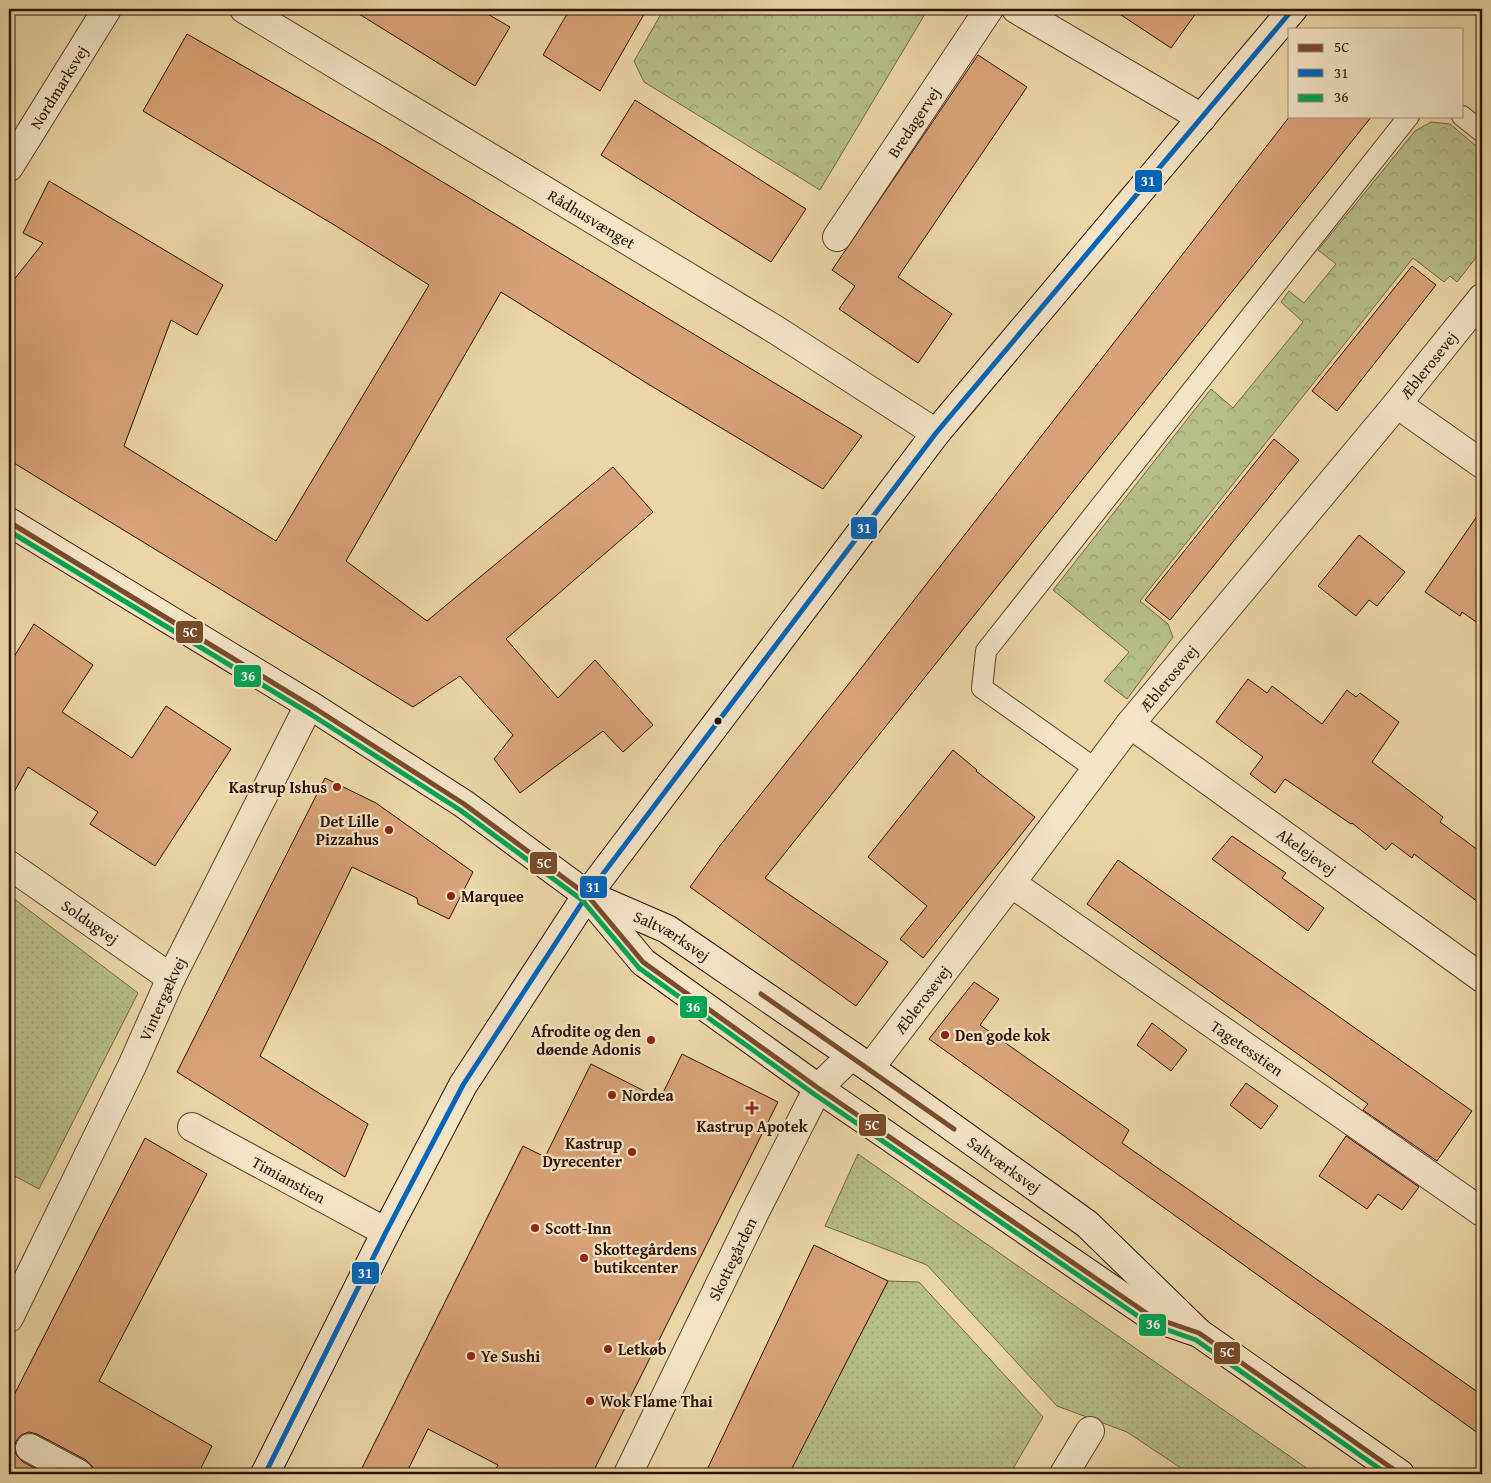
<svg xmlns="http://www.w3.org/2000/svg" width="1491" height="1483" viewBox="0 0 1491 1483" font-family="'Gentium Book Plus',serif">
  <defs>
    <pattern id="forest-crowns" width="20" height="18" patternUnits="userSpaceOnUse" patternTransform="scale(1.25)"><rect width="20" height="18" fill="#b6be89"/><path d="M2 6a3 3 0 1 1 6 0M12 15a3 3 0 1 1 6 0" fill="none" stroke="#9da275"/></pattern>
    <pattern id="garden-dots" width="8" height="8" patternUnits="userSpaceOnUse" patternTransform="scale(1.25)"><rect width="8" height="8" fill="#b6be89"/><path d="M2 2h.1M6 6h.1" fill="none" stroke="#9da275" stroke-width="1.8" stroke-linecap="round"/></pattern>
  </defs>
  <rect width="100%" height="100%" fill="#ecd6a7"/>
  <filter id="stains"><feTurbulence type="fractalNoise" baseFrequency=".004" numOctaves="4"/><feColorMatrix values="0 0 0 0 .2 0 0 0 0 .09 0 0 0 0 .02 0 0 0 .5 -.17"/></filter>
  <radialGradient id="worn" r=".72"><stop offset=".6" stop-color="#630" stop-opacity="0"/><stop offset="1" stop-color="#630" stop-opacity=".3"/></radialGradient>
  <!-- forest -->
  <path fill="url(#forest-crowns)" stroke="#726746" d="M664 9H928L820 190 644 82 634 61Z
    M1431 122 1450 124 1482 151V250L1457 282 1450 276 1444 282 1413 258 1140 601 1168 624 1173 637 1127 699 1104 681 1129 652 1053 590 1211 389 1233 408 1303 322 1281 302 1289 291 1304 303 1336 264 1318 250 1415 131Z"/>
  <!-- garden -->
  <path fill="url(#garden-dots)" stroke="#726746" d="M9 895 138 993 39 1189 9 1173Z
    M858 1154 1315 1474H1190L1127 1432 1057 1406 927 1265 825 1226Z
    M888 1281 919 1282 1043 1417 1010 1474H788Z"/>
  <!-- building -->
  <path fill="#d8a378" stroke="#2e1003" d="M351 9H479L510 27 475 86Z
    M570 9H647L600 91 543 55Z
    M1112 9H1199L1171 48Z
    M187 34 380 144 862 436 823 489 648 384 501 292 346 561 427 621 613 467 653 512 506 639 558 698 595 660 653 725 623 752 603 731 520 793 494 759 513 735 460 676 413 707 9 460V286L43 243 23 233 49 181 223 285 197 335 171 320 124 446 276 541 429 285 336 226 143 111Z
    M978 55 1027 87 898 277 952 314 918 363 839 309 855 286 832 270Z
    M635 100 806 209 771 262 601 155Z
    M1290 116H1372L765 878 888 962 856 1006 690 887 722 843 855 676Z
    M1412 266 1436 285 1337 411 1312 391Z
    M1274 439 1299 460 1170 620 1145 600Z
    M1482 509V626L1462 612 1460 616 1425 592Z
    M1359 535 1405 572 1377 606 1369 600 1356 616 1318 586Z
    M34 624 93 665 62 712 132 758 166 706 231 749 155 866 90 824 98 812 28 767 9 801V665Z
    M1248 679 1267 693 1272 686 1322 724 1347 690 1356 697 1360 693 1399 722 1372 762 1443 817 1440 822 1482 853V905L1414 854 1412 858 1392 843 1386 850 1352 823 1351 824 1285 779 1275 793 1250 774 1263 757 1216 722Z
    M953 750 977 770 976 771 1035 817 923 958 900 939 927 906 868 857Z
    M325 778 376 803 473 872 449 919 418 904 417 898 352 867 260 1056 368 1124 345 1177 177 1072Z
    M1232 836 1286 873 1282 878 1324 908 1308 931 1212 859Z
    M1118 860 1472 1111 1437 1161 1363 1110 1368 1104 1087 904Z
    M974 982 999 999 980 1025 1129 1130 1122 1143 1482 1395V1436L929 1039Z
    M1152 1023 1187 1050 1171 1071 1137 1045Z
    M682 1054 778 1102 592 1474H493L498 1465 428 1429 406 1474H359L523 1146 545 1157 591 1064 660 1099Z
    M1246 1083 1278 1106 1261 1129 1230 1105Z
    M1346 1136 1419 1187 1402 1210 1378 1194 1367 1209 1319 1176Z
    M145 1138 207 1174 99 1381 212 1446 198 1474H94L92 1466 86 1460 37 1434 29 1432 21 1435 16 1441 14 1449 17 1456 23 1462 46 1474H9V1405Z
    M814 1245 888 1281 789 1474H705Z"/>
  <g fill="none" stroke-linecap="round" stroke-linejoin="round">
    <!-- lane casing -->
    <g stroke="#5e422c" stroke-width="22">
      <path id="lane" d="M1462 116 1482 132
        M1097 770 982 688 986 651 1409 116"/>
    </g>
    <!-- street casing -->
    <g stroke="#5e422c" stroke-width="30">
      <g id="street">
        <path id="s1" d="M244 9 776 330 936 433"/>
        <path d="M1016 9 1202 118"/>
        <path id="s2" d="M9 167 107 9"/>
        <path id="s3" d="M837 237 989 9"/>
        <path d="M1397 404 1482 464"/>
        <path id="s4" d="M1130 724 1482 978"/>
        <path id="s5" d="M9 865 171 978"/>
        <path id="s6" d="M1011 883 1482 1212"/>
        <path id="s7" d="M870 1068 1011 883 1130 724 1397 404 1482 298"/>
        <path id="s8" d="M192 1127 386 1232"/>
        <path id="s9" d="M9 1318 132 1066 171 978 309 705"/>
        <path d="M30 1448 79 1474"/>
        <path id="s10" d="M628 1474 754 1214 818 1088 851 1056"/>
        <path d="M1064 1474 1090 1431"/>
      </g>
    </g>
    <!-- secondary casing -->
    <g stroke="#2e1003" stroke-width="30">
      <g id="secondary">
        <path d="M9 522 316 709 464 804 587 895 643 962 818 1088 1152 1317 1199 1333"/>
        <path id="s11" d="M593 897 667 929 870 1068 1087 1224 1199 1333 1400 1474"/>
        <path d="M265 1474 386 1232 463 1085 587 895 936 433 1293 9"/>
      </g>
    </g>
    <!-- lane -->
    <use href="#lane" stroke="#f3e4c6" stroke-width="20"/>
    <!-- street -->
    <use href="#street" stroke="#f3e4c6" stroke-width="28"/>
    <!-- secondary -->
    <use href="#secondary" stroke="#f3e4c6" stroke-width="28"/>
    <!-- bus-1 casing -->
    <g stroke="#f3e4c6" stroke-width="9">
      <path id="bus-1" d="M9 522 316 709 464 804 587 895 643 962 818 1088 1152 1317 1199 1333 1400 1474
        M761 994 954 1129"/>
    </g>
    <!-- bus-2 casing -->
    <g stroke="#f3e4c6" stroke-width="9">
      <path id="bus-2" d="M265 1474 386 1232 463 1085 587 895 936 433 1293 9"/>
    </g>
    <!-- bus-3 casing -->
    <g stroke="#f3e4c6" stroke-width="9">
      <path id="bus-3" d="M9 531 312 715 460 810 582 900 639 968 814 1094 1148 1323 1196 1340 1387 1474"/>
    </g>
    <!-- bus-1 -->
    <use href="#bus-1" stroke="#7a4b2a" stroke-width="5"/>
    <!-- bus-2 -->
    <use href="#bus-2" stroke="#0065bd" stroke-width="5"/>
    <!-- bus-3 -->
    <use href="#bus-3" stroke="#00a651" stroke-width="5"/>
  </g>
  <!-- markers -->
  <circle fill="#2e1003" stroke="#f3e4c6" stroke-width="2" cx="718" cy="721" r="4.5"/>
  <g fill="#8f2418" stroke="#f3e4c6" stroke-width="2">
    <circle cx="337" cy="787" r="5"/>
    <circle cx="389" cy="830" r="5"/>
    <circle cx="451" cy="896" r="5"/>
    <circle cx="945" cy="1035" r="5"/>
    <circle cx="651" cy="1040" r="5"/>
    <circle cx="612" cy="1095" r="5"/>
    <path d="M749.5 1100.5h5v5h5v5h-5v5h-5v-5h-5v-5h5z"/>
    <circle cx="632" cy="1152" r="5"/>
    <circle cx="535" cy="1228" r="5"/>
    <circle cx="584" cy="1258" r="5"/>
    <circle cx="608" cy="1349" r="5"/>
    <circle cx="471" cy="1356" r="5"/>
    <circle cx="590" cy="1401" r="5"/>
  </g>
  <g text-anchor="middle" dominant-baseline="central" stroke-width="4.5" stroke-linejoin="round" paint-order="stroke">
    <!-- street labels -->
    <g font-size="16" fill="#2e1003" stroke="#f3e4c6">
      <text stroke="none"><textPath href="#s2" startOffset="94">Nordmarksvej</textPath></text>
      <text stroke="none"><textPath href="#s3" startOffset="138">Bredagervej</textPath></text>
      <text stroke="none"><textPath href="#s1" startOffset="406">Rådhusvænget</textPath></text>
      <text stroke="none"><textPath href="#s7" startOffset="898">Æblerosevej</textPath></text>
      <text stroke="none"><textPath href="#s7" startOffset="491">Æblerosevej</textPath></text>
      <text stroke="none"><textPath href="#s4" startOffset="218">Akelejevej</textPath></text>
      <text stroke="none"><textPath href="#s5" startOffset="99">Soldugvej</textPath></text>
      <text stroke="none"><textPath href="#s11" startOffset="88">Saltværksvej</textPath></text>
      <text stroke="none"><textPath href="#s7" startOffset="86">Æblerosevej</textPath></text>
      <text stroke="none"><textPath href="#s9" startOffset="354">Vintergækvej</textPath></text>
      <text stroke="none"><textPath href="#s6" startOffset="288">Tagetesstien</textPath></text>
      <text stroke="none"><textPath href="#s11" startOffset="492">Saltværksvej</textPath></text>
      <text stroke="none"><textPath href="#s8" startOffset="110">Timianstien</textPath></text>
      <text stroke="none"><textPath href="#s10" startOffset="239">Skottegården</textPath></text>
    </g>
    <!-- poi labels -->
    <g font-size="16" font-weight="bold" fill="#2e1003" stroke="#f3e4c6" text-anchor="start">
      <text x="327" y="787" text-anchor="end">Kastrup Ishus</text>
      <text x="379" y="821" text-anchor="end">Det Lille<tspan x="379" dy="18">Pizzahus</tspan></text>
      <text x="461" y="896">Marquee</text>
      <text x="641" y="1031" text-anchor="end">Afrodite og den<tspan x="641" dy="18">døende Adonis</tspan></text>
      <text x="955" y="1035">Den gode kok</text>
      <text x="622" y="1095">Nordea</text>
      <text x="752" y="1126" text-anchor="middle">Kastrup Apotek</text>
      <text x="622" y="1143" text-anchor="end">Kastrup<tspan x="622" dy="18">Dyrecenter</tspan></text>
      <text x="545" y="1228">Scott-Inn</text>
      <text x="594" y="1249">Skottegårdens<tspan x="594" dy="18">butikcenter</tspan></text>
      <text x="618" y="1349">Letkøb</text>
      <text x="481" y="1356">Ye Sushi</text>
      <text x="600" y="1401">Wok Flame Thai</text>
    </g>
  </g>
  <g stroke="#f3e4c6" stroke-width="2">
    <rect x="1134" y="169" width="29" height="24" rx="5" fill="#0065bd"/>
    <rect x="850" y="516" width="28" height="24" rx="5" fill="#0065bd"/>
    <rect x="175" y="620" width="29" height="24" rx="5" fill="#7a4b2a"/>
    <rect x="233" y="664" width="29" height="24" rx="5" fill="#00a651"/>
    <rect x="529" y="851" width="29" height="24" rx="5" fill="#7a4b2a"/>
    <rect x="579" y="875" width="29" height="24" rx="5" fill="#0065bd"/>
    <rect x="679" y="995" width="29" height="24" rx="5" fill="#00a651"/>
    <rect x="858" y="1113" width="29" height="24" rx="5" fill="#7a4b2a"/>
    <rect x="351" y="1261" width="29" height="24" rx="5" fill="#0065bd"/>
    <rect x="1138" y="1313" width="29" height="24" rx="5" fill="#00a651"/>
    <rect x="1213" y="1341" width="28" height="24" rx="5" fill="#7a4b2a"/>
  </g>
  <g font-size="14" text-anchor="middle" font-weight="bold" fill="#fff">
    <text x="1148" y="186">31</text>
    <text x="864" y="533">31</text>
    <text x="190" y="637">5C</text>
    <text x="248" y="681">36</text>
    <text x="544" y="868">5C</text>
    <text x="593" y="892">31</text>
    <text x="693" y="1012">36</text>
    <text x="872" y="1130">5C</text>
    <text x="365" y="1278">31</text>
    <text x="1153" y="1329">36</text>
    <text x="1227" y="1357">5C</text>
  </g>
  <!-- margin -->
  <rect width="1491" height="1483" fill="none" stroke="#ecd6a7" stroke-width="30"/>
  <rect x="10" y="10" width="1471" height="1463" fill="none" stroke="#2e1003" stroke-width="2.5"/>
  <rect x="15" y="15" width="1461" height="1453" fill="none" stroke="#2e1003"/>
  <!-- legend -->
  <rect x="1288" y="28" width="175" height="90" fill="#f3e4c6" stroke="#a48f78"/>
  <rect x="1298" y="44" width="25" height="8" fill="#7a4b2a" stroke="#a48f78"/>
  <text x="1334" y="52" font-size="15" fill="#2e1003">5C</text>
  <rect x="1298" y="69" width="25" height="8" fill="#0065bd" stroke="#a48f78"/>
  <text x="1334" y="78" font-size="15" fill="#2e1003">31</text>
  <rect x="1298" y="94" width="25" height="8" fill="#00a651" stroke="#a48f78"/>
  <text x="1334" y="102" font-size="15" fill="#2e1003">36</text>
  <rect width="100%" height="100%" filter="url(#stains)"/>
  <rect width="100%" height="100%" fill="url(#worn)"/>
</svg>
